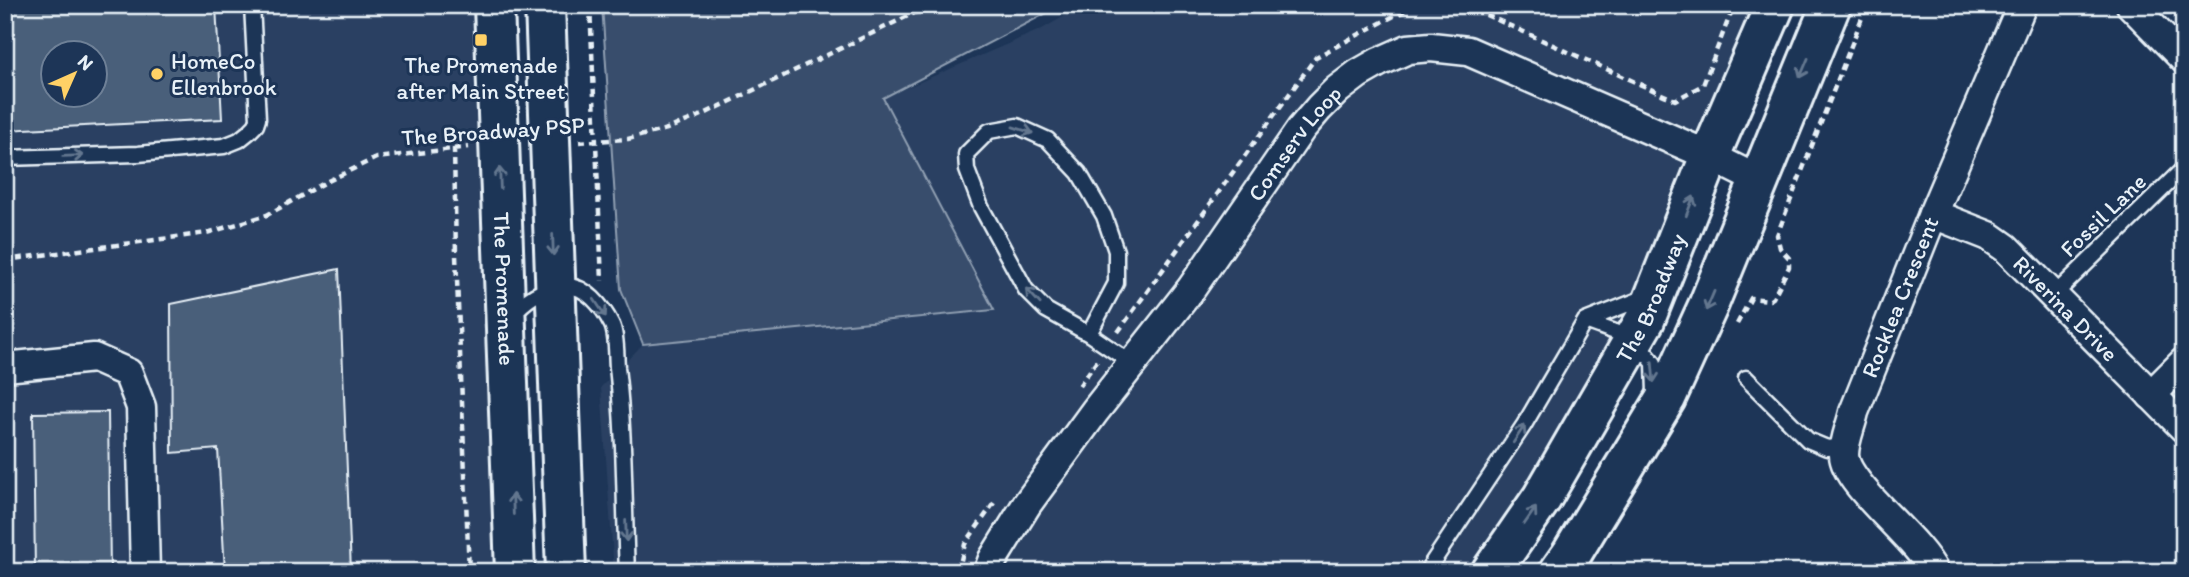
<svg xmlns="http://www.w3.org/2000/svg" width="2189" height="577" viewBox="0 0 2189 577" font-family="Itim,sans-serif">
  <rect width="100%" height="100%" fill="#1d3557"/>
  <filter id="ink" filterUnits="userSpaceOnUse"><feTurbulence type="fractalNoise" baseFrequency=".0143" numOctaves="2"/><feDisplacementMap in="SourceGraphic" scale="14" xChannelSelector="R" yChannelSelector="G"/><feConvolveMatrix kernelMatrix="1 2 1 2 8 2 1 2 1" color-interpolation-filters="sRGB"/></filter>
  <g filter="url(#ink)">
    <!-- built -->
    <path fill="#2a4162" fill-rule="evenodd" d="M5 5H494L515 572H5ZM52 52H94V94H52Z
      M1084 5H1756L1656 257 1500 572H614L601 387 643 344 993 310 883 98 1042 29Z"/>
    <!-- green -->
    <path fill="#374d6c" stroke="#909fb2" stroke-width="2" d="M602 5H1062L883 98 994 310 643 344 621 289Z"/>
    <!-- building -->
    <path fill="#495e7a" stroke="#e8f1f8" stroke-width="2" fill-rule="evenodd" d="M5 5H216L222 119 5 130ZM52 52H94V94H52Z
      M339 269 351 572H225L218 449 172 453 171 304Z
      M108 412 110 572H35L33 413Z"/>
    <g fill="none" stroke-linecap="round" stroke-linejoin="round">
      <!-- lane casing -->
      <g stroke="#e8f1f8" stroke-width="19">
        <path id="lane" d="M5 158 138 154 224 146 239 140 249 132 256 125 258 119 252 5
          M2054 295 2184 168
          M511 317C524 300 543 287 565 286 586 285 603 307 612 325 617 336 616 355 617 367 625 435 624 504 627 572
          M1585 321 1634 339 1654 363 1655 393
          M1089 334 1116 283V251L1104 216 1079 173 1048 140 1017 126 989 131 966 154 967 170 981 207 1026 290 1046 310 1089 334 1133 364
          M1746 378 1808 440 1827 448 1845 446
          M1426 572 1524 425 1585 321 1646 297"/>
      </g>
      <!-- street casing -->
      <g stroke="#e8f1f8" stroke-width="33">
        <g id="street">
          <path d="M2131 5 2184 59"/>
          <path id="s1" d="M1933 214 1989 236 2006 248 2184 428"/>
          <path d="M5 367 94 358 128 373 141 407 145 572"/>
          <path d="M2151 395 2184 362"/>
          <path id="s2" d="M988 572 993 559 1027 504 1095 411 1191 289 1301 129 1319 108 1337 90 1358 74 1379 62 1408 49 1431 47 1468 51 1710 156 1758 180"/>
          <path id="s3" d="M1934 572C1918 538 1845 485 1844 455 1844 441 1851 426 1854 412L1933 214 2022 5"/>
        </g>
      </g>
      <!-- secondary casing -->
      <g stroke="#e8f1f8" stroke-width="44">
        <g id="secondary">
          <path id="s4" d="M494 5 515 572"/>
          <path d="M545 5 566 572"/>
          <path id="s5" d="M1491 572 1542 498 1645 320 1710 156 1775 5"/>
          <path d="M1559 572 1571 555 1666 398 1708 306 1831 5"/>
        </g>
      </g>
      <!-- path -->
      <path stroke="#e8f1f8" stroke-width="4.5" stroke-dasharray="7 5" stroke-linecap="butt" d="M590 5 602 281
        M606 5 656 8 706 5
        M1464 5 1675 100 1703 85 1734 5
        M579 142 628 139 667 129 702 115 931 5
        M454 148 456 255 469 572
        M5 260 207 233 267 215 326 182 376 158 469 147
        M1737 324 1751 298 1770 300 1773 298 1789 267V258L1780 248 1777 235 1867 5
        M1118 332 1316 57 1415 5
        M1079 386 1097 361
        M958 572 965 544 994 503"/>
      <!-- lane -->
      <use href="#lane" stroke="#1d3557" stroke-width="14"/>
      <!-- street -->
      <use href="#street" stroke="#1d3557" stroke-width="28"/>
      <!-- secondary -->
      <use href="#secondary" stroke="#1d3557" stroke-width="38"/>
    </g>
    <!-- one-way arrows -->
    <defs><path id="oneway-shaft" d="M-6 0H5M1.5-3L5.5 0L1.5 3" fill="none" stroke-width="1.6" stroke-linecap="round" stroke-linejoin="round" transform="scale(1.75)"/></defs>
    <g stroke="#64778f">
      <use href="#oneway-shaft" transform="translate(1804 68) rotate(113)"/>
      <use href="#oneway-shaft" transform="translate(1023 130) rotate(17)"/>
      <use href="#oneway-shaft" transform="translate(73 156) rotate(-2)"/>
      <use href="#oneway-shaft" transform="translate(500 178) rotate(-92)"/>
      <use href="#oneway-shaft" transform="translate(1690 206) rotate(-69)"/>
      <use href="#oneway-shaft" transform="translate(553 245) rotate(88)"/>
      <use href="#oneway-shaft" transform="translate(1033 296) rotate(-133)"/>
      <use href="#oneway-shaft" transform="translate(1710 301) rotate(113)"/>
      <use href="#oneway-shaft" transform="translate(600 308) rotate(56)"/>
      <use href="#oneway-shaft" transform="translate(1653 372) rotate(85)"/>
      <use href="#oneway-shaft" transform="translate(1519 434) rotate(-57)"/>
      <use href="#oneway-shaft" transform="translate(513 504) rotate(-92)"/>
      <use href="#oneway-shaft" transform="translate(1530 516) rotate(-55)"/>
      <use href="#oneway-shaft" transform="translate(626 531) rotate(88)"/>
    </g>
  </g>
  <!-- markers -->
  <g fill="#ffd166" stroke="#1d3557" stroke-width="2.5">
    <rect x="474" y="33" width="14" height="14" rx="3.5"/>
    <circle cx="157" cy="74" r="7"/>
  </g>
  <g text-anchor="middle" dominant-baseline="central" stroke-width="6" stroke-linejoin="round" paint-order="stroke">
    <!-- poi labels -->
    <g font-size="23" fill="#e8f1f8" stroke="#1d3557" text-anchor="start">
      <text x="171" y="61">HomeCo<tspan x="171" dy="26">Ellenbrook</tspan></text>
      <text x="481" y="65" text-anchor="middle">The Promenade<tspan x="481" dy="26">after Main Street</tspan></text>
    </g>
    <!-- street labels -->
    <g font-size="23" fill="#e8f1f8" stroke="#1d3557">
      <text transform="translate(493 131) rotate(-4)">The Broadway PSP</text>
      <text stroke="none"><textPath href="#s2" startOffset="528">Comserv Loop</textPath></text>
      <text transform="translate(2103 215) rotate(-44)">Fossil Lane</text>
      <text stroke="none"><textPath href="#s4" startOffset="284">The Promenade</textPath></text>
      <text stroke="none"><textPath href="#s5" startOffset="318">The Broadway</textPath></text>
      <text stroke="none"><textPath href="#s3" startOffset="317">Rocklea Crescent</textPath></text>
      <text stroke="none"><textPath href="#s1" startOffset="166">Riverina Drive</textPath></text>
    </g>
  </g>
  <!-- margin -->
  <rect width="2189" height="577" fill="none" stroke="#1d3557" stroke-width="28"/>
  <rect x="14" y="14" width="2161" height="549" fill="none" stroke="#e8f1f8" stroke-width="2.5" filter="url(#ink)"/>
  <!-- north arrow -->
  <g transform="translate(74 74) rotate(45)"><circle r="33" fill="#1d3557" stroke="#6e8097" stroke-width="2"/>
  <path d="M0-5L12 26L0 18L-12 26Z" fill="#ffd166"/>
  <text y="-10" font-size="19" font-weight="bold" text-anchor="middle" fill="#e8f1f8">N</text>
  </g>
</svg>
